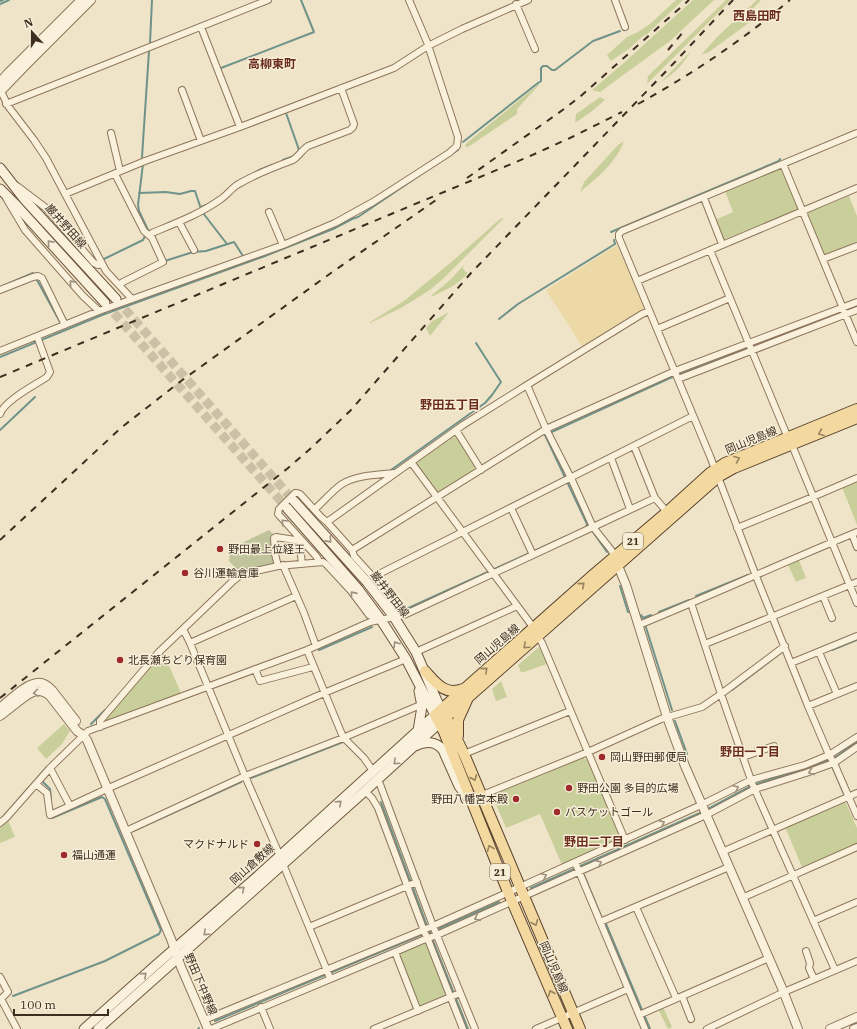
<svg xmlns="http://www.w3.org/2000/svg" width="857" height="1029" viewBox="0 0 857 1029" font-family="'IBM Plex Serif','Noto Sans JP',serif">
  <rect width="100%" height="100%" fill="#f0e4c8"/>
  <!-- green -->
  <path fill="#c9cf9b" d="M676 0H683L645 36 644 35 630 48 611 61 607 55 627 37 638 32 650 24Z
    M693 0H714L670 41 600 92 592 90 626 61Z
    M726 0H731L647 84 648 76Z
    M757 0H761L749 13 754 19 709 52 701 55 718 36Z
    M691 51C681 67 676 72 661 82Z
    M539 84V85L517 109V114L468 147H466L465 145 468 142Z
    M600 97 605 100 591 112 575 123 576 114Z
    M624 141C616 163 597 178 580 192L584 182 618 145Z
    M779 169 781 170 798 208 796 210 723 240 715 220 733 212 725 191Z
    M849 196 857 216V242L824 256 807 213Z
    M504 218 444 278 431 289 419 297 401 308 370 323V322L404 301 455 259 500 219Z
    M464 265 463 269 466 272 468 273C458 285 445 290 431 297L432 295 450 280Z
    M449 312 430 336 426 328 431 322Z
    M454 436H458L477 467 476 469 440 492H437L417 465 418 462Z
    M857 481V525L842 487Z
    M799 560 806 578 796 582 788 565Z
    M539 647 547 664 524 672H521L518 665Z
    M163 652 181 693 104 722V720Z
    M501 681 507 697 496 701 492 689Z
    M64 724 70 731 62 744 46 759 37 748Z
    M583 758 587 760 621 839 562 865 540 814 506 828 492 795Z
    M845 801 857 828V844L802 867 785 827Z
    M8 820 15 837 0 843V827Z
    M424 942 427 943 446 993 445 996 420 1006 418 1005 398 955 399 953Z
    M663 1007 672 1027 668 1029 658 1009Z"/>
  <!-- sand -->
  <path fill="#ecd9a5" d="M617 245 644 308 582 346 546 290Z"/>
  <!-- cemetery -->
  <path fill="#bfc49a" d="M269 530 274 535 275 565 240 573 229 561 230 553 236 546Z"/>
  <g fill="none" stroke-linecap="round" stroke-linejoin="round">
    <!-- stream -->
    <path stroke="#6f938a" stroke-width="2" d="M0 1 3 0
      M0 4 9 0
      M150 43 152 0
      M221 68 314 32 301 0
      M286 113 298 147 299 151 297 153
      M463 142 538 83 541 81V68L543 66H547L552 70H555L593 41 620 31
      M453 153 458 150
      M142 157 149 51
      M283 160 294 156
      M259 170 272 165
      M139 193 166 192 180 194 191 191H195L201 209
      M201 207 206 205
      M203 213 227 244
      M612 232H611L779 161 780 159
      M104 259 143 240 148 230 139 211 138 205 143 164
      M165 261 193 252 206 251 234 242 243 256
      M37 280 60 322
      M0 287 33 273 34 274
      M499 319 518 304 615 244 614 240
      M0 357 102 315 265 256 333 229 352 219 358 217 429 169
      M0 430 35 397
      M391 470 485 403 492 395 501 382 476 343
      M585 528 586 527 587 524 545 435 670 378 857 306
      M593 532 607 552
      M838 543 857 535
      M800 559 829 547
      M620 586 628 612H630
      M696 596 748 575
      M404 610 567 536
      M659 612 689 600
      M641 615 643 618 672 710
      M643 618 651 615
      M319 650 372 627
      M832 650 857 640
      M732 690 782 652
      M675 721 687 754
      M91 724 105 710
      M832 766 844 794
      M251 778 343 742
      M42 781 50 789 51 799
      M381 802 430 934
      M706 810 753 785 807 768 834 758 857 742
      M2 818 47 767
      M133 831 241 782
      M584 875 601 916
      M531 888 702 812
      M606 924 642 1010
      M432 938 468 1029
      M13 996 105 961 159 934 161 930 105 799 102 797 52 818
      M645 1017 650 1029
      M215 1021 421 935 438 929 499 902
      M198 1029 199 1028"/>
    <!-- secondary-tunnel -->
    <path stroke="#ccc0a6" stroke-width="9" stroke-dasharray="9 4.5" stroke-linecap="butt" d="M116 299 294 501
      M105 303 287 508"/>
    <!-- minor casing -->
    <g stroke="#8d765c" stroke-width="8">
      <path id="minor" d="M615 0 625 27
        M516 4 535 49
        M201 27 240 127
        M0 89 8 106 34 140 46 158 106 271 132 299
        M182 90 201 141
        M6 104 112 62 268 0
        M111 133 120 171
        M857 133 622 231 619 234V238L710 456 756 576 808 706 829 755 834 763 857 816
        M783 164 857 342
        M115 174 144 231 152 238 163 262 123 282 119 285
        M17 186 46 208 94 263 98 265 102 264
        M65 194 145 161 240 127 394 68 428 46 462 29 528 0
        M6 198 25 230 83 296 99 311
        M704 198 722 244
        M269 212 283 245
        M179 222 194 250
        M150 235 152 233C176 223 200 214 221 199 227 195 231 189 237 185 255 174 274 167 293 160 299 156 302 150 308 146L350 130 353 127 354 124 341 88
        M710 250 788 438
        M823 259 857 246
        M637 281 857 188
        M0 290 33 277 38 276 42 278 65 325
        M657 329 730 298
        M0 351 99 311 283 245 335 223 373 202 449 153 457 146 458 137 427 42 409 0
        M678 379 857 310
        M527 385 546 429 571 478 593 527 612 551 614 557
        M0 414C4 401 35 385 47 377L50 372 37 336
        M456 430 481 470
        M792 445 857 603
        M634 446 655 498 667 512
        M611 458 630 509
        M411 462 530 623 542 643 625 840
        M511 508 533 555
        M315 509C323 502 333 490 342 484 356 475 378 475 394 473
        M327 522 463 425 527 385 642 314 649 311
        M737 528 808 499 857 478
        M852 534 857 547
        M352 550 546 429 675 371 857 302
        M318 562V559L316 556 278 514 279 509 295 493H297L300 494 321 517 327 522 352 550 354 556 373 577 388 597 394 607V617
        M283 565 304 613 316 646
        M278 566 275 554 274 538 276 537 295 540 299 537 302 564
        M373 577 693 416
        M823 596 832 618
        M691 603 721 694 752 783 835 970
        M639 625C712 595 784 562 857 532
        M183 629 190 643 245 776 276 847 330 978
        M190 643 296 596
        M705 644 857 582
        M307 650 343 737 364 758 373 771
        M416 652 517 606
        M819 652 837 694
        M791 663 857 636
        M255 669 260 681 313 667
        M808 706 857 686
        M100 727V721L158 653 232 582 242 574 278 566 323 562 326 564 351 591 369 615 378 619
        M464 754 570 711
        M743 757 774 746
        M50 768 70 806 111 787 324 693 406 659
        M378 779 433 926 475 1029
        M36 784 47 793 50 815 70 806
        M365 791 372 798 378 808 424 931 429 942 463 1029
        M470 800 588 752 661 719 702 707 721 694 785 646
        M0 823 6 818 50 768 88 731 307 650 370 622 404 615 593 527 655 498
        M126 831 245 776 338 740 418 706
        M722 852 857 793
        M575 862 645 1029
        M742 898 857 847
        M636 907 676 998
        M813 921 857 902
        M600 922 729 867
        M309 927 417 882
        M806 951 810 963 809 968 814 979
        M395 952 418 1011
        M0 977 8 992 0 1000
        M682 996 691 1019
        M1 999 17 1029
        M261 1007 270 1029
        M639 1015 769 958
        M204 1020 433 926 500 896 701 805 751 780 805 765 829 755 857 737
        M211 1029 395 952 423 940 437 935 706 815 755 789 806 773 834 763 857 747
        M374 1029 460 993
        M536 1029 628 989
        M707 1029 784 992 857 961"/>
    </g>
    <!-- tertiary casing -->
    <g stroke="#8d765c" stroke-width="10">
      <path id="tertiary" d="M0 82 7 74 81 0
        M0 92 25 66 91 0
        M616 561 626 585 667 717 685 766 782 988 798 1029
        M0 708C10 700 28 681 41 683 46 684 49 687 52 690L76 721
        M0 716C6 711 12 707 18 702 28 694 38 685 50 696L77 731 83 735 87 740 171 939 181 967 208 1029
        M830 1029 857 1017
        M854 1029 857 1028"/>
    </g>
    <!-- secondary casing -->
    <g stroke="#6f573f" stroke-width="11">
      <path id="secondary" d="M0 168 25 200 116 299
        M0 189 16 205 105 303
        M418 731 422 706 419 691
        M415 746C425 741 436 741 443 750L459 786 468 798
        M84 1029 157 964 259 875 435 715 406 659 381 620 358 589 287 508
        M98 1029 365 791 446 717 437 701 416 652 394 617 367 582 294 501"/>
    </g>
    <!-- primary casing -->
    <g stroke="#5b4430" stroke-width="12">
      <path id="primary" d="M425 671C436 683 445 696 463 689
        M458 736V720L467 700
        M567 1029 508 892 444 732 435 715 593 575 667 512 710 473 725 463 857 409
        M580 1029 464 754 446 717 718 477 734 468 857 418"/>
    </g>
    <!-- minor -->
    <use href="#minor" stroke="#faf1dc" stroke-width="6"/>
    <!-- tertiary -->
    <use href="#tertiary" stroke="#faf1dc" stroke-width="8"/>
    <!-- secondary -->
    <use href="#secondary" stroke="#faf1dc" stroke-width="9"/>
    <!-- primary -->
    <use href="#primary" stroke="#f3d9a0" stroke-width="10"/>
    <!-- rail -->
    <path stroke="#3d2e20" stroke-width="2" stroke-dasharray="7 7" stroke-linecap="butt" d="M668 50 684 31
      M638 104C692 74 743 40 790 0
      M467 178 564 109 582 95 689 0
      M0 377 528 157 572 137 622 112
      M0 540 122 427 181 381 331 273 439 198
      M0 698 288 468 310 449 350 411 471 273 673 64 733 0"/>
  </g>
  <!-- one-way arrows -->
  <defs><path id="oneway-chevron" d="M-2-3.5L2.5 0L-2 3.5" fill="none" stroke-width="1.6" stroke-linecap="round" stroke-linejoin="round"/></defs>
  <g stroke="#9c907e">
    <use href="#oneway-chevron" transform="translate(50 243) rotate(-132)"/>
    <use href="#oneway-chevron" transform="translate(72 283) rotate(-132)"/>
    <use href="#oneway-chevron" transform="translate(284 522) rotate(-133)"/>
    <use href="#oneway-chevron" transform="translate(329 540) rotate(48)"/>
    <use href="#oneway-chevron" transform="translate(353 594) rotate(-129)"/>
    <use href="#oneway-chevron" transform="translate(396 644) rotate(-122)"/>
    <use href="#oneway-chevron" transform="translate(36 693) rotate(171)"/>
    <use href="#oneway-chevron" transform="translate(396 762) rotate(138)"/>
    <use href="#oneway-chevron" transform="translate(811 772) rotate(160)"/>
    <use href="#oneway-chevron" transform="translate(736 788) rotate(-26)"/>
    <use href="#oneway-chevron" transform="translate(339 803) rotate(-42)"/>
    <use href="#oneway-chevron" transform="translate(662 823) rotate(-24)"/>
    <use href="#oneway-chevron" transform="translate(599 863) rotate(-24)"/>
    <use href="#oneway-chevron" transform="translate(544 876) rotate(-24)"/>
    <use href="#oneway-chevron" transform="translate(242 889) rotate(-41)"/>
    <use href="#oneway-chevron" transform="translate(477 918) rotate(156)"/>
    <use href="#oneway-chevron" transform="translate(206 933) rotate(138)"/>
    <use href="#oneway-chevron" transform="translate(144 975) rotate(-42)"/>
  </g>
  <g stroke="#988460">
    <use href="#oneway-chevron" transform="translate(821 433) rotate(158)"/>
    <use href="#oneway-chevron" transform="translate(737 459) rotate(-22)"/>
    <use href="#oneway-chevron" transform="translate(582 585) rotate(-41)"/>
    <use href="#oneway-chevron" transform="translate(526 646) rotate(138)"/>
    <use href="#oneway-chevron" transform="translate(485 670) rotate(-41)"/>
    <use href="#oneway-chevron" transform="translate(474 778) rotate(67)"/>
    <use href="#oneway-chevron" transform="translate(490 848) rotate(-112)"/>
    <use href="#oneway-chevron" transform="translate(535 923) rotate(67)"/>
    <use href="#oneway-chevron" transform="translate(551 993) rotate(-113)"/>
  </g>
  <!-- markers -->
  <g fill="#9e2a2b" stroke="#f7eed8" stroke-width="1.5">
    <circle cx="220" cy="549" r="4"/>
    <circle cx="185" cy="573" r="4"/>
    <circle cx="120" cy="660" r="4"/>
    <circle cx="602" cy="757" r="4"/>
    <circle cx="569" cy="788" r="4"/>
    <circle cx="516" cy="799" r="4"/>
    <circle cx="557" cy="812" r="4"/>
    <circle cx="257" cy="844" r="4"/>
    <circle cx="64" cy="855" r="4"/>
  </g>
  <g text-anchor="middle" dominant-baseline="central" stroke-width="3" stroke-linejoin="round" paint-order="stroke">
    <!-- shield labels -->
    <g fill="#f7eed8" stroke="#756857" stroke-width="1">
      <rect x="623" y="533" width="20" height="16" rx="3"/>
      <rect x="490" y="864" width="20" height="16" rx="3"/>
    </g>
    <g font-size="10" font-weight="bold" fill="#3d2e20">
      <text x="633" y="541">21</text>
      <text x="500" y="872">21</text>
    </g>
    <!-- street labels -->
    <g font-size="11" fill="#3d2e20" stroke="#f7eed8">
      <text transform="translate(66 226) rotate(48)">巌井野田線</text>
      <text transform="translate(751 440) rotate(-22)">岡山児島線</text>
      <text transform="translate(390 594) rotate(52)">巌井野田線</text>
      <text transform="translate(497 644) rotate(-41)">岡山児島線</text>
      <text transform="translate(252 864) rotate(-42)">岡山倉敷線</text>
      <text transform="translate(554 967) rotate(67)">岡山児島線</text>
      <text transform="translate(201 984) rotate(67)">野田下中野線</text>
    </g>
    <!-- poi labels -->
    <g font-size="11" fill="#3d2e20" stroke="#f7eed8" text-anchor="start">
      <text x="228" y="549">野田最上位経王</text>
      <text x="193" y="573">谷川運輸倉庫</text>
      <text x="128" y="660">北長瀬ちどり保育園</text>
      <text x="610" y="757">岡山野田郵便局</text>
      <text x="577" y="788">野田公園 多目的広場</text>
      <text x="508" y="799" text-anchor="end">野田八幡宮本殿</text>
      <text x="565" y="812">バスケットゴール</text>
      <text x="249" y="844" text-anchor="end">マクドナルド</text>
      <text x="72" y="855">福山通運</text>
    </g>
    <!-- neighbourhood labels -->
    <g font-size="12" font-weight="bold" fill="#6b2e1e" stroke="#f7eed8">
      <text x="757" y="15">西島田町</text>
      <text x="272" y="63">高柳東町</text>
      <text x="450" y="404">野田五丁目</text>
      <text x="750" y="751">野田一丁目</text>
      <text x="594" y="841">野田二丁目</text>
    </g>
  </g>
  <!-- north arrow -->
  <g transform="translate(32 32) rotate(339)" stroke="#f7eed8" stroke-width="3" paint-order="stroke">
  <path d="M0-3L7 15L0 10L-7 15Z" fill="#3d2e20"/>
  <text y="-6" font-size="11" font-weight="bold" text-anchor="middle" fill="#3d2e20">N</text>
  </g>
  <!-- scale -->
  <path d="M14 1009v6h94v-6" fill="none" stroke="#3d2e20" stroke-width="2"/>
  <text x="20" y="1009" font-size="12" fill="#3d2e20" stroke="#f7eed8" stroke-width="3" paint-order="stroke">100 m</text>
</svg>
